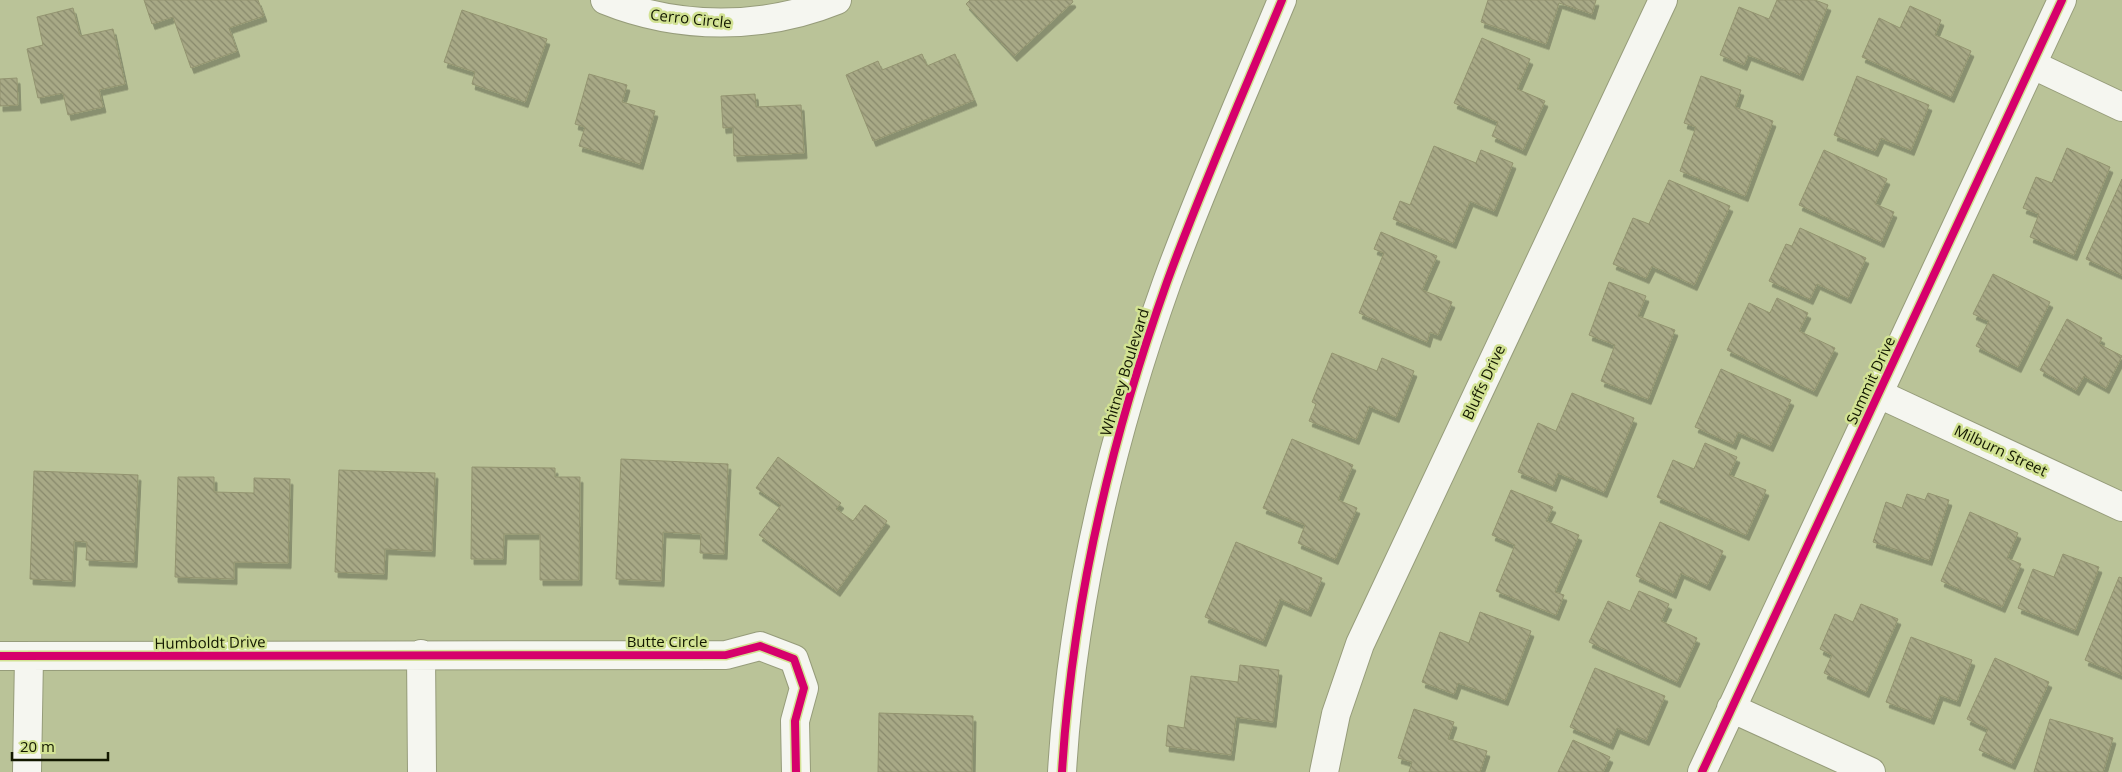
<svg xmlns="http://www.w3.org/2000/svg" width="2122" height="772" viewBox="0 0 2122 772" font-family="'Open Sans',sans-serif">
  <defs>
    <pattern id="building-back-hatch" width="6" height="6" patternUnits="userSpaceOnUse" patternTransform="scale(1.25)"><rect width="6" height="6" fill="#a8a986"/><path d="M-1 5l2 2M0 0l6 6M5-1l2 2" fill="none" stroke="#88896b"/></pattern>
    <filter id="shadow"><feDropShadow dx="3" dy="5.5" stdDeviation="0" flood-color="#0004"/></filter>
  </defs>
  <rect width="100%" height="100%" fill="#bac398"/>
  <!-- building -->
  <path fill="url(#building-back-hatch)" stroke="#939470" filter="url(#shadow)" d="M144 0H258L264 16 229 28 237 51 191 68 173 17 152 24Z
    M970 0H1072L1073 2 1014 56 966 4Z
    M1488 0H1596L1592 14 1559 3 1546 44 1481 22Z
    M1777 0H1815L1828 5 1800 75 1748 55 1744 65 1720 55 1739 7 1769 19Z
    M1910 6 1941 20 1935 35 1971 51 1951 97 1862 57 1879 18 1900 28Z
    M73 8 80 36 113 29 125 84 99 90 103 107 68 115 63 93 38 98 27 49 43 45 37 17Z
    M462 10 547 39 525 102 472 84 475 72 444 62Z
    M1482 38 1530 59 1517 89 1545 101 1523 150 1492 136 1498 122 1454 103Z
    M922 54 927 66 955 54 974 100 873 141 846 75 878 61 882 70Z
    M589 74 627 85 622 102 655 111 640 164 579 146 585 127 575 124Z
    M1701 76 1741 90 1735 107 1773 121 1745 196 1680 171 1696 127 1684 123Z
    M1857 76 1929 105 1911 150 1881 138 1875 151 1834 135Z
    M17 78 18 105 0 106V79Z
    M755 94 756 107 801 105 804 153 734 156 733 127 723 128 721 96Z
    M1434 146 1476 163 1481 150 1513 163 1494 211 1470 201 1453 243 1393 219 1400 201 1410 205Z
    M2067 148 2110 167 2074 255 2030 237 2039 214 2023 208 2036 177 2052 183Z
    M1824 150 1887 179 1875 204 1894 212 1881 242 1799 205Z
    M2122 179V275L2086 259Z
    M1669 180 1730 206 1694 285 1652 266 1646 278 1613 264 1633 218 1649 224Z
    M1800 228 1866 258 1848 298 1817 284 1810 299 1769 281 1786 244 1792 246Z
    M1381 232 1437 256 1422 290 1452 302 1438 335 1430 332 1427 342 1359 313 1384 253 1374 249Z
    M1993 274 2050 302 2018 367 1976 346 1989 321 1973 314Z
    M1609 282 1646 296 1638 316 1675 330 1648 399 1601 381 1615 345 1589 335Z
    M1777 298 1808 313 1799 331 1835 348 1814 391 1727 350 1749 303 1770 313Z
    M2067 319 2102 338 2099 344 2122 356 2106 388 2084 376 2076 390 2040 370Z
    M1332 353 1377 371 1382 358 1414 371 1396 417 1369 406 1356 439 1309 421 1316 404 1312 402Z
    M1721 369 1791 400 1770 446 1738 432 1733 444 1695 427Z
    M1572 393 1634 418 1604 492 1558 473 1553 486 1518 472 1538 423 1556 431Z
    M1292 439 1353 465 1338 500 1357 508 1335 559 1298 543 1305 525 1263 508Z
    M1705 443 1737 457 1729 475 1766 490 1746 535 1657 497 1673 460 1694 469Z
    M778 457 841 503 836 509 853 521 865 505 887 521 837 591 759 535 781 505 756 488Z
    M621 459 728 464 724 554 700 553 701 534 663 532 661 581 616 579Z
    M472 467 555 468V477H580L579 580H540V534H504L503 559H471Z
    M339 470 435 473 432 551 385 549 384 574 335 572Z
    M34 471 138 475 134 562 86 560 87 542 74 541 72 581 30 579Z
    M178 477H214V492L254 493V478L290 479 288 563 234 562V579L175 577Z
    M1511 490 1553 507 1546 521 1579 535 1555 592 1564 595 1556 615 1496 591 1515 545 1492 535Z
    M1928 493 1949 500 1929 560 1873 542 1886 502 1902 508 1907 494 1925 500Z
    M1970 512 2018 533 2007 558 2021 564 2002 607 1941 581Z
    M1660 522 1723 551 1707 585 1681 573 1673 593 1636 576Z
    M1236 542 1322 578 1308 611 1280 599 1263 641 1205 617Z
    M2063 554 2099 567 2075 630 2018 608 2033 569 2054 577Z
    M2119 577 2122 578V675L2085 660Z
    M1639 591 1669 604 1661 621 1697 638 1677 682 1589 642 1608 601 1630 611Z
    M1861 604 1898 619 1866 692 1824 673 1832 655 1820 649 1835 614 1853 622Z
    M1480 612 1531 631 1505 700 1458 683 1454 694 1422 682 1440 632 1469 643Z
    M1911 637 1972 660 1957 701 1940 695 1931 719 1886 702Z
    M1995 658 2049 682 2012 764 1979 750 1988 729 1967 719Z
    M1240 665 1279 670 1273 722 1236 717 1231 755 1166 746 1168 725 1184 728 1191 676 1238 682Z
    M1595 668 1665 696 1646 740 1617 728 1610 744 1570 727Z
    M1414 709 1454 722 1448 739 1487 751 1480 772H1409L1412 762 1398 758Z
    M879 713 973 716 972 772H878Z
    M2050 719 2113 738 2103 772H2034Z
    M1573 740 1610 757 1603 772H1558Z"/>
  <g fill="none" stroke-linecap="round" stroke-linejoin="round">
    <!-- minor casing -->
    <g stroke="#969c7a" stroke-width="30">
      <path id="minor" d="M605 0C679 30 763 30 837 0
        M2033 65 2122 107
        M1879 394 2122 507
        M421 654 422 772
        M0 656 726 655 760 646 794 659 804 688 795 721 796 772
        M1731 708 1871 772
        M27 772 29 657
        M1062 772C1072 604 1111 439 1167 282 1202 186 1243 94 1282 0
        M1324 772 1336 714 1360 644 1663 0
        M1702 772 2062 0"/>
    </g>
    <!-- minor -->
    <use href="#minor" stroke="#f5f6f0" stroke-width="28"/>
    <!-- cycleway casing -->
    <g stroke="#d2e293" stroke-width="11">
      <path id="cycleway" d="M0 656 726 655 760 646 794 659 804 688 795 721 796 772
        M1062 772C1072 604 1111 439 1167 282 1202 186 1243 94 1282 0
        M1702 772 2062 0"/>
    </g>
    <!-- cycleway -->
    <use href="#cycleway" stroke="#d6006c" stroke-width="8"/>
  </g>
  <g text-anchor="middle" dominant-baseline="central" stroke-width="5" stroke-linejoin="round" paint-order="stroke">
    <!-- street labels -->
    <g font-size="15" fill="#131800" stroke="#d2e293">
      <text transform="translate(691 18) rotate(6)">Cerro Circle</text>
      <text transform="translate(1124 372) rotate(-73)">Whitney Boulevard</text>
      <text transform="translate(1870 380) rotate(-65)">Summit Drive</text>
      <text transform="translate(1483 382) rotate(-65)">Bluffs Drive</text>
      <text transform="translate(2001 450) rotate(25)">Milburn Street</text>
      <text x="667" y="641">Butte Circle</text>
      <text transform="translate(210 642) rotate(-1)">Humboldt Drive</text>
    </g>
  </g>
  <!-- scale -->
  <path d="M12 752v8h96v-8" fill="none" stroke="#131800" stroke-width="2.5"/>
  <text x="20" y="752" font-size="15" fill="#131800" stroke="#d2e293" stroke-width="4" paint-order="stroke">20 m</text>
</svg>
